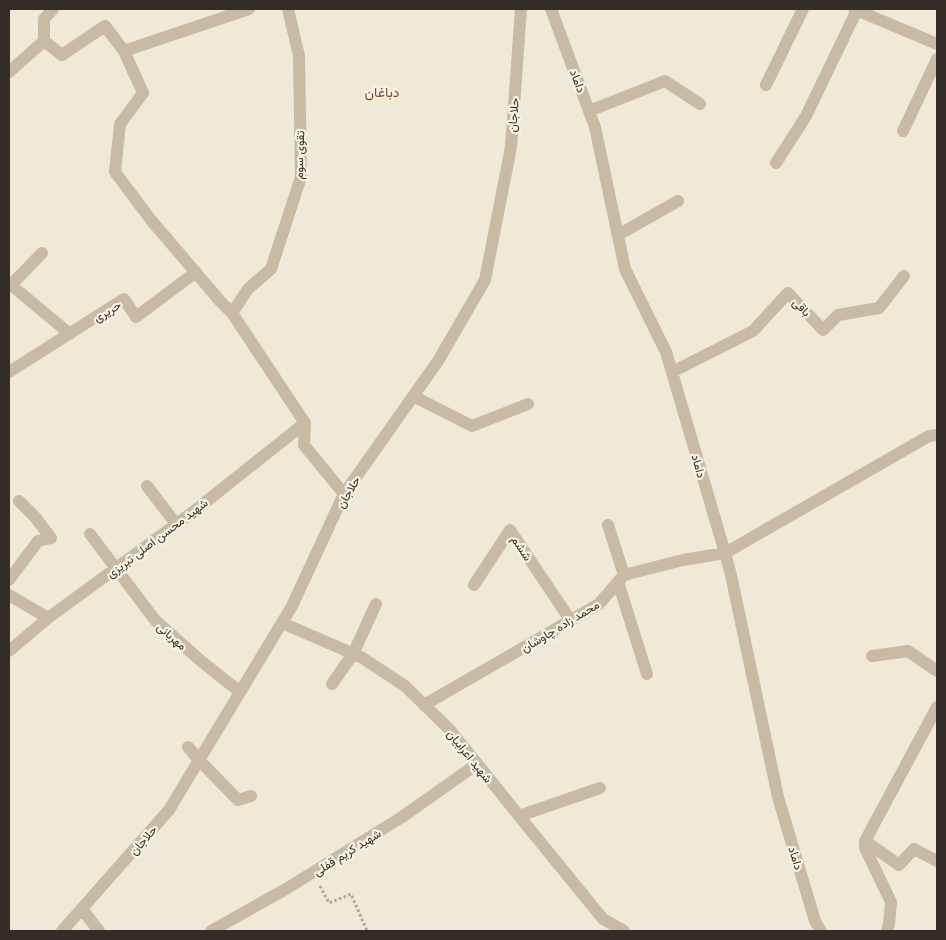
<svg xmlns="http://www.w3.org/2000/svg" width="946" height="940" viewBox="0 0 946 940" font-family="'Open Sans',Vazirmatn,sans-serif">
  <rect width="100%" height="100%" fill="#f0e9d8"/>
  <g fill="none" stroke-linecap="round" stroke-linejoin="round">
    <!-- path -->
    <path stroke="#b3a48f" stroke-width="3" stroke-dasharray="2.5 2.5" stroke-linecap="butt" d="M320 886 329 903 351 894 367 931"/>
    <!-- minor -->
    <path stroke="#c8baa5" stroke-width="12" d="M551 9 595 127 625 269 666 352 725 553 731 575 778 797 815 921 821 931
      M854 9 937 44
      M44 41 62 55 105 26 124 51 143 93 120 124 115 172 151 220 220 301 232 313 305 423
      M124 51 249 9
      M9 72 44 41V19L53 9
      M766 85 803 9
      M589 111 665 81 700 104
      M903 131 937 59
      M776 163 806 116 857 10
      M618 235 678 201
      M42 253 11 285 70 334
      M232 313 248 289 271 269 301 177 299 56 288 9
      M9 372 124 299 136 317 196 272
      M672 372 753 331 788 293 823 330 838 315 879 308 904 276
      M413 396 472 426 528 404
      M305 423 304 445 344 494
      M147 486 176 524
      M608 525 624 575
      M90 534 155 620 201 661 240 692
      M9 580 38 541 51 538 35 517 19 501
      M618 582 647 674
      M474 585 510 530 571 621
      M9 595 48 618
      M282 623 361 657 405 686 450 730 528 827 603 919 624 931
      M9 651 48 618 193 512 305 423
      M872 656 908 651 937 671
      M332 684 353 654 376 604
      M424 705 599 604 624 575 683 560 725 553 929 436 937 435
      M188 747 199 760 238 800 251 796
      M519 816 600 788
      M865 841 899 865 914 849 937 861
      M82 909 99 931
      M62 931 169 810 292 606 344 494 438 361 485 280 511 147 521 9
      M211 931 286 889 402 817 477 764
      M887 931 889 924 891 902 865 848V841L937 707"/>
  </g>
  <g text-anchor="middle" dominant-baseline="central" stroke-width="4.5" stroke-linejoin="round" paint-order="stroke">
    <!-- street labels -->
    <g font-size="12" fill="#342c26" stroke="#f8f2e4">
      <text transform="translate(578 81) rotate(70)">داماد</text>
      <text transform="translate(513 115) rotate(-86)">حلاجان</text>
      <text transform="translate(299 155) rotate(-88)">تقوی سوم</text>
      <text transform="translate(802 307) rotate(46)">باقی</text>
      <text transform="translate(107 311) rotate(-31)">حریری</text>
      <text transform="translate(699 466) rotate(74)">داماد</text>
      <text transform="translate(348 492) rotate(-59)">حلاجان</text>
      <text transform="translate(157 538) rotate(-37)">شهید محسن اصلی تبریزی</text>
      <text transform="translate(522 548) rotate(56)">ششم</text>
      <text transform="translate(560 626) rotate(-31)">محمد زاده چاوشان</text>
      <text transform="translate(172 636) rotate(41)">مهربانی</text>
      <text transform="translate(470 756) rotate(51)">شهید اعرابیان</text>
      <text transform="translate(143 840) rotate(-49)">حلاجان</text>
      <text transform="translate(347 852) rotate(-32)">شهید کریم قفلی</text>
      <text transform="translate(796 858) rotate(73)">داماد</text>
    </g>
    <!-- neighbourhood labels -->
    <g font-size="14" fill="#814621" stroke="#f8f2e4">
      <text x="382" y="91">دباغان</text>
    </g>
  </g>
  <!-- border -->
  <rect width="946" height="940" fill="none" stroke="#342c26" stroke-width="20"/>
</svg>
